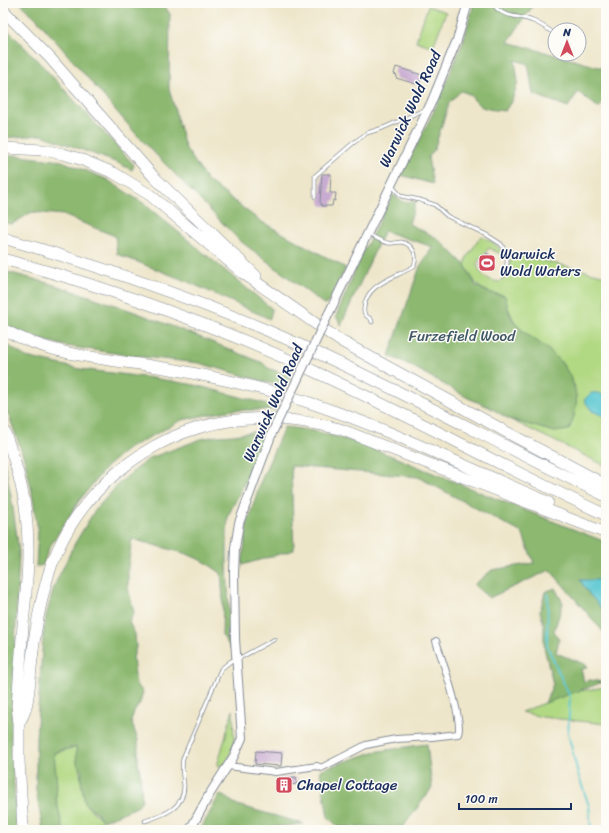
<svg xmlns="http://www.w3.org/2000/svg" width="609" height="833" viewBox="0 0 609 833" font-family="Sriracha,sans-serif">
  <rect width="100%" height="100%" fill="#fdfcf7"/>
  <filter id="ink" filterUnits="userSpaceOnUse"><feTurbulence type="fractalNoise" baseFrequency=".025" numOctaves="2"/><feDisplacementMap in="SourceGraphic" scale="8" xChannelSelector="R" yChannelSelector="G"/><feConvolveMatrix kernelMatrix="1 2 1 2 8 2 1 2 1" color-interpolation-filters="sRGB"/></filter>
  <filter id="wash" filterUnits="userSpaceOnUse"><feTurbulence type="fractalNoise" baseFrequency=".012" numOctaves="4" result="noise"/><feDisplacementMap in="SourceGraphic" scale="16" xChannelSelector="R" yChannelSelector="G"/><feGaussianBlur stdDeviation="0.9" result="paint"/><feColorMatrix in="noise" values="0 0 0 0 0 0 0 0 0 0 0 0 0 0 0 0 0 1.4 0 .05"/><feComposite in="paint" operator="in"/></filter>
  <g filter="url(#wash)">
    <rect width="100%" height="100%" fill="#eee6ca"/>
    <!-- green -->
    <path fill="#b1d882" stroke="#668470" d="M428 6 446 12 433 47 416 41Z
      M481 236C491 241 500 246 504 256L489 248 477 263C479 275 487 280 499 282L508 273 512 253 606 276V453H605L606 454V466L509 419 555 432 575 387 562 363 521 329 515 323 502 295C478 291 476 285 465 265L467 257Z
      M606 687V724L542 717 521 712 574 692Z
      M233 710 234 743 226 765 217 766Z
      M76 747 85 804 103 821 78 830H63L56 798 54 753Z"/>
    <!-- forest -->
    <path fill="#8cb870" stroke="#547467" d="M20 3H162L170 14 169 88 185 147 207 180 260 221 346 268 326 306 239 240 136 134 36 18Z
      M474 3H535L508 42 606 69V97L599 108 578 92 568 107 533 94 528 64 515 60 518 82 512 100 505 111C497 110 485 110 479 105 470 97 474 95 461 91L449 103 434 150 428 158 433 184 401 175 434 111 463 42Z
      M3 25 38 61 134 165 132 170 118 163 42 135 3 138Z
      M12 155 62 161 106 179 143 203 272 309 270 319 186 281 117 254 115 236 63 215 32 212 12 224 3 223V157Z
      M393 195 403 202 416 201 409 224 437 238 465 265 476 286 490 293 502 295 505 296C507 305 509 314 514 322 522 333 535 339 545 347 563 361 579 383 576 407 575 415 572 422 569 430L555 432 509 419 489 407 468 398 410 365 389 356 420 266 433 247 384 231 341 325 336 316 363 252Z
      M3 271C93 293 178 328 263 363L268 368 290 376 287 388 199 363 134 356 66 346 43 340 7 327 3 324Z
      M3 342 26 357 80 369 152 378 195 385 278 407 276 410H232L182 420 129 448 107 466 79 501 49 548 43 565 36 567 38 531 31 487 25 461 9 416 3 404Z
      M284 427C340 431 393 457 445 478 499 500 552 521 606 542V635L550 570 489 598 474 585 492 570 534 563 522 533 418 477 291 466 294 550 242 565 247 525 260 483Z
      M252 432H266L245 482 228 516 227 532V566L231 649 222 635 223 599 221 573 205 562 187 554 132 539 128 567V588L134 612 129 622 135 634 136 647 133 658 136 684 143 692 140 703 134 712 131 721 138 740V762L140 772 142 800 137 807 103 821 96 812 85 804 81 781 82 772 77 763 76 747 62 750 54 753 57 785 56 798 63 830H43L36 790V739L43 636 46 616 55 584 75 543 95 510 106 498 119 483 150 458 201 439 217 436 234 435Z
      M3 453 13 508 19 552 11 743 17 830H6L3 819Z
      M555 588 563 603 554 631 559 640 556 653 587 665 586 668 581 669 584 682 590 680 603 682 545 703 553 684 544 647V626L540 611 545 592Z
      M427 744 432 788 403 827H338L328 817 320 770 373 752Z
      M220 794 237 805 304 824 257 829 200 830Z"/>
    <!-- water -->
    <path fill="#5bc8d1" stroke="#3b7c98" d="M591 393H599L606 397V417L592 411 584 400Z
      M580 580H602L606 582V613L590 595Z"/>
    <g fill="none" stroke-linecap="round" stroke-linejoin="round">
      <!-- stream -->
      <path stroke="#5bc8d1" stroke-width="2" d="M548 594 547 646 570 697 568 733 578 774 589 806 591 830"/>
    </g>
    <g id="blocks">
      <!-- building -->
      <path fill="#c7abd1" d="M396 67 422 75 420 82 417 81 416 84 396 78 397 75 394 74Z
        M322 174H331L330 193H336L335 201 333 200 332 206H322L320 202Z
        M487 253 494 259 486 270 479 264Z
        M256 751 282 753 281 766 255 764Z
        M296 777 297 784 279 786 278 779Z"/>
    </g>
  </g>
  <g filter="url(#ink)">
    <use href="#blocks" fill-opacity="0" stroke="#848a94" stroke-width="1"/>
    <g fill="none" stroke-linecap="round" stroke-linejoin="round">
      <!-- lane casing -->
      <g stroke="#848a94" stroke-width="4.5">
        <path id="lane" d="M493 3C500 18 519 15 533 21 541 24 548 29 555 34
          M392 186 401 196 420 200 435 205 447 216 487 235 501 244 507 254V264L503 276
          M315 197V176L352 144 367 133 383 128 426 109
          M368 234C374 237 382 242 388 243 392 244 397 242 401 242 413 244 418 255 414 266 396 278 366 283 364 308 363 314 366 316 371 319L372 322
          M145 821C163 815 184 809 184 786 183 774 181 770 183 758L221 669 231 661 238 659 275 639"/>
      </g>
      <!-- street casing -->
      <g stroke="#848a94" stroke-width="8">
        <path id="street" d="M228 766 276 772 317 766 321 768 366 745 396 739 432 737 458 734C464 721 441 657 436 641"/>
      </g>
      <!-- secondary casing -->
      <g stroke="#848a94" stroke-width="10">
        <path id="secondary" d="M328 315 431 103 457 40 468 3
          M190 830 209 795 234 756 242 738 235 639 234 573 235 548 239 523 272 433"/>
      </g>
      <!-- highway casing -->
      <g stroke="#848a94" stroke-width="12">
        <path id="highway" d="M3 10 50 58 153 176 256 276
          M3 148 44 150 63 154 80 159 114 173 150 195 243 273 339 340 512 435 606 485
          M3 238C90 263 175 292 259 327 377 377 490 440 606 496
          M3 259C104 286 203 321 298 364 402 411 502 467 606 515
          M3 329C47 354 96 358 146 365 187 371 227 380 267 390 365 416 455 463 548 502
          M3 428C15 459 25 492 27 525 30 558 26 592 23 625 21 652 19 679 17 706L19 723V760L23 830
          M19 723C22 718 25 712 26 707 30 691 30 674 32 659 35 630 40 603 48 576 72 495 147 433 229 421 267 415 304 420 340 429L606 533"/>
      </g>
      <!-- lane -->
      <use href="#lane" stroke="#fff" stroke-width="3"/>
      <!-- street -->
      <use href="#street" stroke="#fff" stroke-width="6"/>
      <!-- secondary -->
      <use href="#secondary" stroke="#fff" stroke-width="8"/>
      <!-- highway -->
      <use href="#highway" stroke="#fff" stroke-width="11"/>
      <!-- secondary-bridge casing -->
      <g stroke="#848a94" stroke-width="10" stroke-linecap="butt">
        <path id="secondary-bridge" d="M272 433 328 315"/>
      </g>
      <!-- secondary-bridge -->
      <use href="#secondary-bridge" stroke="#fff" stroke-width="8"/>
    </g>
  </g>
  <!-- icons -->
  <defs>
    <g id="stadium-square" transform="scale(0.9)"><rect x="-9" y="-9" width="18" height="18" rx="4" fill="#d1495b" stroke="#fdfcf7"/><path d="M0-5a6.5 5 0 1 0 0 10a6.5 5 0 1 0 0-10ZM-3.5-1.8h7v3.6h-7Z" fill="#fff"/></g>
    <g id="building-square" transform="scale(0.9)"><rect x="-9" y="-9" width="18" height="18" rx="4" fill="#d1495b" stroke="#fdfcf7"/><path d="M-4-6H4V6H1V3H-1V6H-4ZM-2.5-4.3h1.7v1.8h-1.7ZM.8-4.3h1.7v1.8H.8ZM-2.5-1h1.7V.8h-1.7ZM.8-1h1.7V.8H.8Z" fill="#fff"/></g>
  </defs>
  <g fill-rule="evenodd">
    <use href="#stadium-square" x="487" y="263"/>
    <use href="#building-square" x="284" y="785"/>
  </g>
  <g text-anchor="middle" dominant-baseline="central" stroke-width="3" stroke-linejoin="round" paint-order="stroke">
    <!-- street labels -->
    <g font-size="15" fill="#1b2f5e" stroke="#fdfcf7">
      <text transform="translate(410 109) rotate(-65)">Warwick Wold Road</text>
      <text transform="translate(273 403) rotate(-66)">Warwick Wold Road</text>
    </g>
    <!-- poi labels -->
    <g font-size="15" fill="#1b2f5e" stroke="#fdfcf7" text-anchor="start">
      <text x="500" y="254">Warwick<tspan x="500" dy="17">Wold Waters</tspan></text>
      <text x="297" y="785">Chapel Cottage</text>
    </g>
    <!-- park labels -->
    <g font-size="15" fill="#405967" stroke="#fdfcf7">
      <text x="462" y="336">Furzefield Wood</text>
    </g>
  </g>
  <!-- margin -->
  <rect width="609" height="833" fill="none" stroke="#fdfcf7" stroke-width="16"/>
  <!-- north arrow -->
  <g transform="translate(567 42)"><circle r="19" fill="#fdfcf7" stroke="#a3aaba"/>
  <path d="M0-3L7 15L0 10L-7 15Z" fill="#d1495b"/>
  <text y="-6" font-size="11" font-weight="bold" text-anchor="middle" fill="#1b2f5e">N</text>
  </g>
  <!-- scale -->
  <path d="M459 803v6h112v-6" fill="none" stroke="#1b2f5e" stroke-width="2"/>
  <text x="465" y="803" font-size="12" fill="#1b2f5e" stroke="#fdfcf7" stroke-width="3" paint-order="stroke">100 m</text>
</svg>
